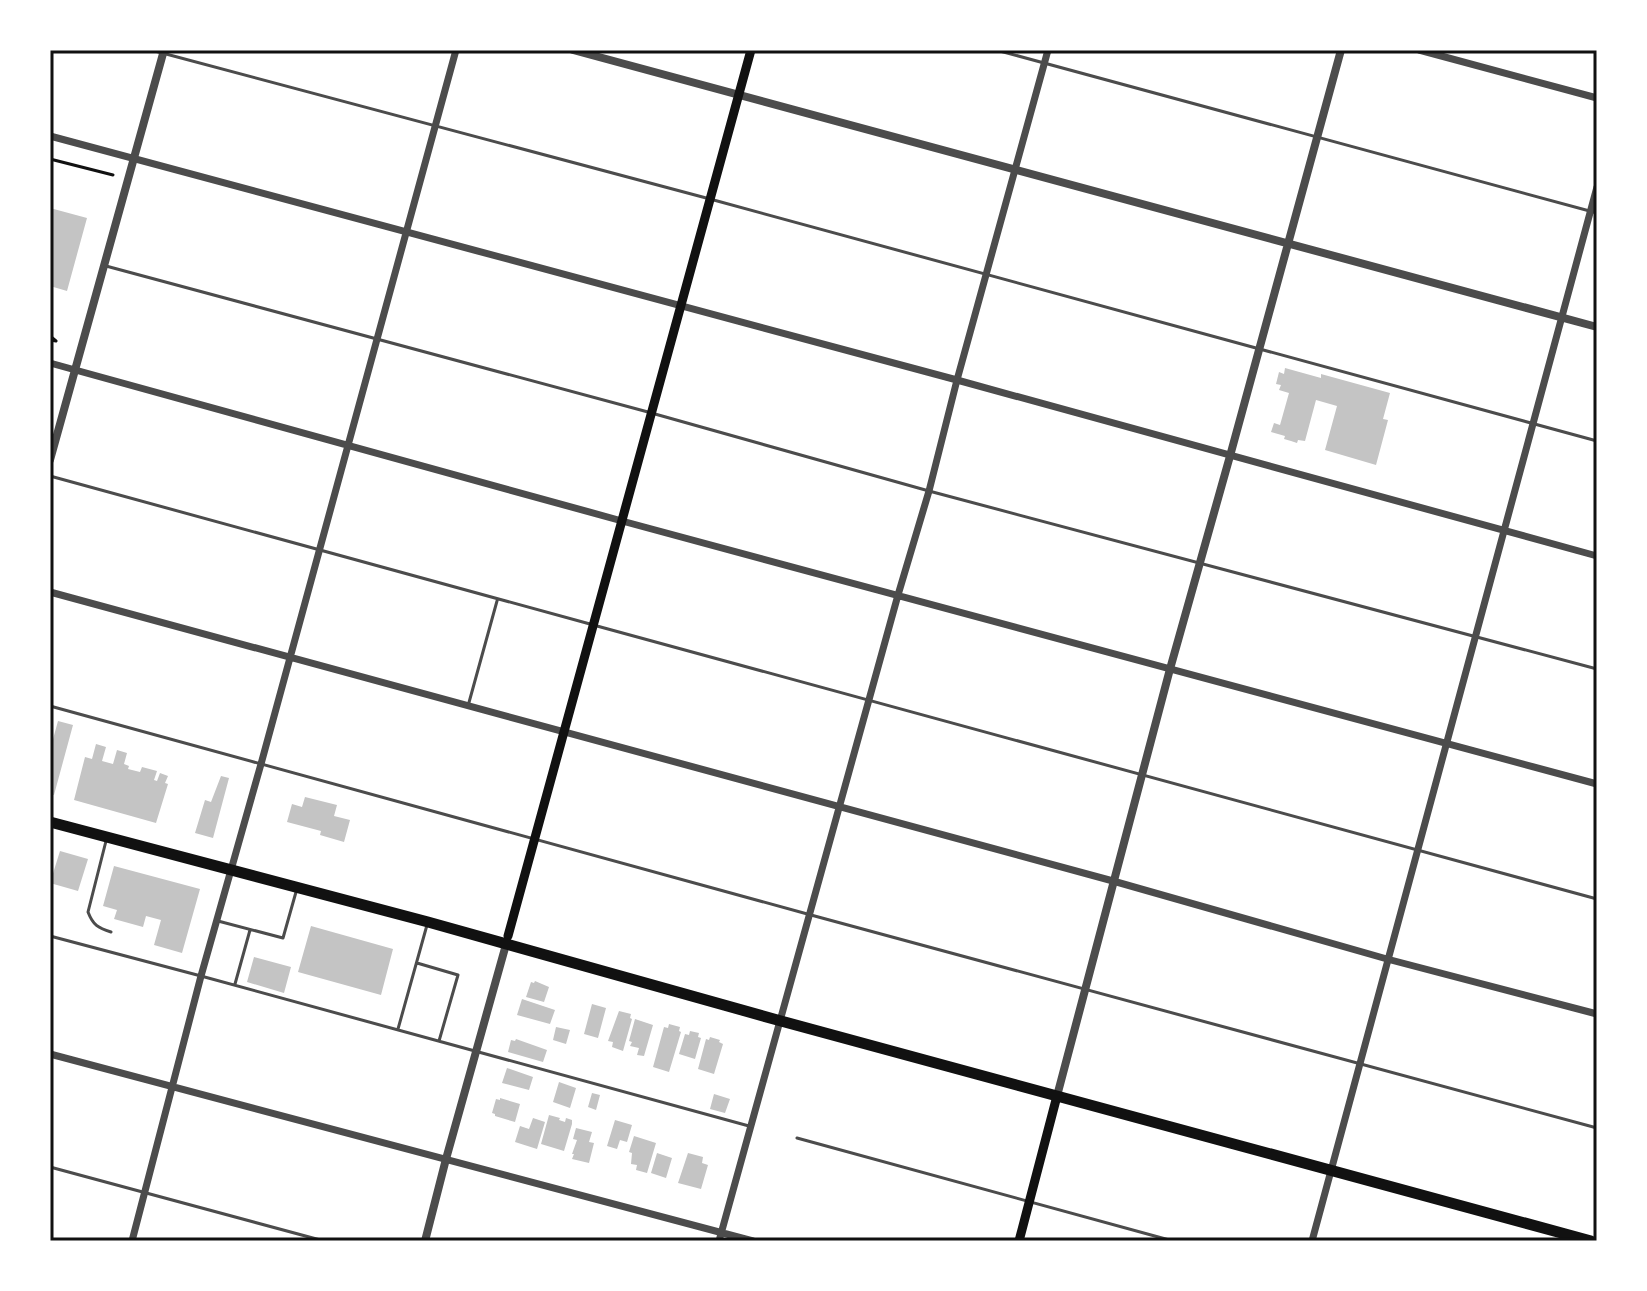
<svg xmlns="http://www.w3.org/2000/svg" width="1647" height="1291" viewBox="0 0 1647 1291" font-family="'Nunito Sans',sans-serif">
  <rect width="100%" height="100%" fill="#fff"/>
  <!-- building -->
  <path fill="#c4c4c4" d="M50 208 87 218 67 291 50 286Z
    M1285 368 1321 378V374L1390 393 1383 419 1388 420 1376 465 1325 450 1337 406 1316 400 1305 441 1298 440 1297 443 1291 441 1284 439 1285 436 1271 432 1274 423 1280 425 1289 393 1279 390 1281 385 1276 384 1279 372 1284 374Z
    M58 721 73 725 54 795 50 794V750Z
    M96 744 106 747 102 761 113 764 117 750 127 753 124 764 129 766 128 769 140 772 142 767 157 771 154 780 157 781 160 773 168 776 165 783 168 784 156 823 74 800 85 757 92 759Z
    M221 776 229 778 213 838 195 833 205 800 211 802Z
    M305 797 337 805 334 816 350 820 344 842 320 835 321 831 287 822 292 804 302 807Z
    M60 851 88 859 78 891 50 883Z
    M114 866 200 889 182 953 154 945 161 920 146 916 143 927 114 919 117 910 103 906Z
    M311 926 393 949 381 995 298 972Z
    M254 957 291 967 284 993 247 982Z
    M535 981 549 987 544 1002 526 997 531 982 534 983Z
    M522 999 555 1010 550 1024 517 1015Z
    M592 1004 606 1008 598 1038 584 1034Z
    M619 1011 631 1014 630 1018 632 1019 623 1051 612 1047 613 1042 608 1041Z
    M635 1019 653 1025 644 1056 637 1055 639 1048 630 1046 632 1042 629 1041Z
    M669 1024 680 1027 679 1031 681 1032 669 1072 653 1067 664 1027 668 1028Z
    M556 1027 570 1030 566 1044 553 1040Z
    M690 1031 699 1033 698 1037 701 1038 695 1059 679 1054 685 1034 689 1035Z
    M710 1037 720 1040 719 1042 723 1044 714 1074 698 1069 706 1039 709 1040Z
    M516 1039 547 1050 543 1062 508 1052 511 1040 515 1041Z
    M507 1068 533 1077 529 1090 502 1083Z
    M559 1082 576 1088 570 1108 553 1102Z
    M592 1093 600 1095 596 1110 588 1107Z
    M714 1094 730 1099 725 1113 710 1109Z
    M500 1098 520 1104 515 1122 495 1116V1114L492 1113 496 1099 500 1100Z
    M549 1115 560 1118 559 1120 565 1122 566 1118 572 1120V1124L564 1151 541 1144Z
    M533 1118 545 1122 537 1149 515 1142 520 1126 529 1129Z
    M615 1120 632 1125 627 1142 620 1140 617 1149 607 1146Z
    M576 1128 592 1132 589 1142 594 1143 589 1163 572 1159 574 1154H572L577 1140 573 1139Z
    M634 1136 656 1143 647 1173 636 1170 637 1165 631 1164 632 1153 629 1152Z
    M657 1153 672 1158 666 1178 651 1173Z
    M688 1153 703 1157 702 1163 708 1165 701 1189 678 1183Z"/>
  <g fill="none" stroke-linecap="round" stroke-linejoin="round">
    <!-- path -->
    <path stroke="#111" stroke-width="3" d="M50 159 113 175
      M50 336 56 341 50 340"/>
    <!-- service -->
    <path stroke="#4c4c4c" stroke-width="3" d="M151 50 710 199 1597 441
      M996 50 1597 213
      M106 266 648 412
      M655 414 929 491 1597 669
      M50 476 590 624
      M597 626 1597 899
      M50 706 811 915 1597 1128
      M468 706 497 601
      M106 841 88 912C93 925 98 928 111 932
      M218 921 283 938 296 892
      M50 936 201 976 749 1126
      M417 963 458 975 439 1041
      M235 984 250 930
      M398 1029 427 925
      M797 1138 1173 1241
      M50 1167 324 1241"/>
    <!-- minor -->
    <path stroke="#4c4c4c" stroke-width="7" d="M1419 50 1597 98
      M50 136 957 380 1597 556
      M50 363 622 521 1597 784
      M50 592 1113 881 1387 959 1597 1014
      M50 1054 753 1241
      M132 1241 201 976 261 764 456 50
      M719 1241 898 595 929 491 957 380 1048 50
      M1312 1241 1597 187"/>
    <!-- tertiary -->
    <path stroke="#4c4c4c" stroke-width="8" d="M573 50 1597 327
      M50 460 164 50
      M1057 1096 1170 669 1230 456 1341 50
      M425 1241 446 1159 507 941"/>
    <!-- secondary -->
    <path stroke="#111" stroke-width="9" d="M508 936 751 50
      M1019 1241 1057 1096"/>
    <!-- primary -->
    <path stroke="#111" stroke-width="11" d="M50 822 428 922 781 1021 1591 1241"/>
  </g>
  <!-- border -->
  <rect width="1647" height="1291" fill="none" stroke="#ffffff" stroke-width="104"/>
  <rect x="52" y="52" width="1543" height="1187" fill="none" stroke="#111" stroke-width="3"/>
</svg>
